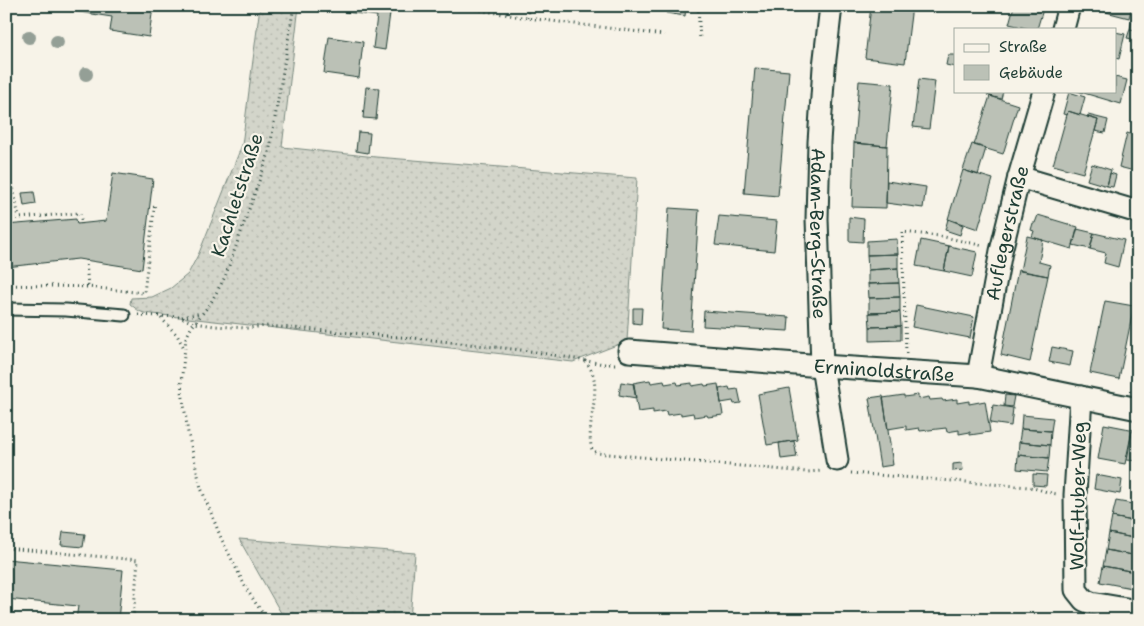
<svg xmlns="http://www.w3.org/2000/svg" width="1144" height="626" viewBox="0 0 1144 626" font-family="'Shantell Sans',sans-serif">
  <defs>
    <pattern id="grass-dots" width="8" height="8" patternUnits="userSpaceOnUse" patternTransform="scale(1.25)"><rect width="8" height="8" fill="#d3d5ca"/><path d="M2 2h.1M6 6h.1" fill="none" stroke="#b5b8ae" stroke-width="1.8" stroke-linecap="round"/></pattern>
  </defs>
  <rect width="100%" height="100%" fill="#f7f3e8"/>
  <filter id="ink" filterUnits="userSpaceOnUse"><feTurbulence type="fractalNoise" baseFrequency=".02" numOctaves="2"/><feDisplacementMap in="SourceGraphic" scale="10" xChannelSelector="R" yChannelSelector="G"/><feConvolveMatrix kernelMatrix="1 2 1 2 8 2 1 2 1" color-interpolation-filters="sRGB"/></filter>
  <g filter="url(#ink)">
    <!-- grass -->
    <path fill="url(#grass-dots)" stroke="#79897f" d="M260 6H299L282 147 376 157 637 178 627 341 573 362 144 313 139 311 130 304 131 298 152 297 171 288 188 274 199 253 242 145Z
      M239 539 415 553 410 620H285Z"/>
    <!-- building -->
    <path fill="#bbc1b6" stroke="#1f3d34" d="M40 6H153L149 37 110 31 112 17Z
      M324 6H391L385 50 373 48 377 16 324 9Z
      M667 6H686L685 16 666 13Z
      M871 6H912L905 63 865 58Z
      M1014 6H1044L1037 29H1030L1009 24Z
      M1099 6H1132L1129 18 1098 10Z
      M1133 15 1138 16V31L1130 29Z
      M1130 29 1138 31V40L1127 38Z
      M1115 32 1125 34 1119 59 1115 58Z
      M329 37 363 42 359 78 324 73Z
      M948 55H955V67L946 65Z
      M755 68 789 71 778 196 744 193Z
      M1115 77 1127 80 1121 104 1077 91H1115Z
      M919 79 935 81 929 129 913 127Z
      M859 81 893 84 887 146 854 143Z
      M366 87 379 88 376 119 363 118Z
      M988 91H1003L1001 99 987 95Z
      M1069 92 1085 97 1080 115 1068 111 1067 115 1063 114Z
      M990 96 1018 105 1003 154 974 145Z
      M1068 111 1098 120 1083 173 1053 165Z
      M1088 115 1108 120 1105 133 1095 131 1098 120 1087 117Z
      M358 132 370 133 368 153 356 151Z
      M1127 133 1138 136V172L1119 167Z
      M854 143 887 146 886 208 852 207Z
      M972 144 986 148 978 175 963 170Z
      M1092 164 1111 170 1107 186 1087 180Z
      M963 170 993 179 978 229 948 219Z
      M113 173 153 179 142 269 78 259 6 267V225L76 219 77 224 106 221Z
      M1110 173 1116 175 1113 187 1107 186Z
      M887 181 926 187 923 208 886 203Z
      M34 192 36 204 24 206 22 193Z
      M669 208 699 210 691 331 661 329Z
      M1038 215 1078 227 1072 249 1032 237 1034 231 1031 230 1033 223H1035Z
      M719 216 777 221 774 251 715 245Z
      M849 217 864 219 863 242 849 241Z
      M948 219 963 225 960 235 945 230Z
      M1077 229 1094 233 1090 249 1073 245Z
      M1094 233 1124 240 1118 267 1104 263 1106 253 1090 249Z
      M1027 236 1043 240 1039 262 1050 265 1048 276 1020 271Z
      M897 239 898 254 867 255V241Z
      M921 240 949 246 944 271 916 266Z
      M949 246 977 252 972 277 944 271Z
      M898 254V268L868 270 867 255Z
      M898 268 899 283 868 284V270Z
      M1018 270 1048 276 1030 362 1001 355Z
      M899 283 900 297 869 298 868 284Z
      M900 297V312L869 313V298Z
      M1105 301 1134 306 1119 379 1090 373Z
      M916 305 974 317 970 338 912 327Z
      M633 308H642L641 324 633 323Z
      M704 311 789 317 788 331 703 326Z
      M900 312 901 326 870 327 869 313Z
      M901 326V340L870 341V327Z
      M1052 347 1073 351 1070 366 1049 362Z
      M1134 360 1138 361V376L1132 375Z
      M650 380 651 383 664 381 665 384 677 382 678 385 692 383V386L704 384 705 386 718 384 723 415 708 417 707 415 694 417 693 413 681 415V413L667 415 666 411 653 413V410L638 412 633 383Z
      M621 382 634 384 636 398 619 395Z
      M729 387 730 390 738 389 741 403 734 404 733 401 721 403 719 389Z
      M789 388 798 440 767 445 758 394Z
      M904 395V397L918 395V399L929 397 930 400 942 399 943 401 957 399V403L969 401V404L985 401 990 432 970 435V432L959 434V430L947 432 946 428 920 431 919 428 906 430V426L888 429 883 398Z
      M1005 395 1014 396 1012 407 1004 406Z
      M883 396 893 465 880 467 869 398Z
      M993 405 1013 408 1011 426 990 423Z
      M1022 415 1053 418 1051 431 1021 429Z
      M1104 424 1135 430 1132 431 1125 464 1098 459Z
      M1021 429 1051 431 1050 445 1019 442Z
      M1132 431 1138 432V461L1127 460Z
      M794 441 797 457 781 459 779 443Z
      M1019 442 1050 445 1049 458 1018 455Z
      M1018 455 1049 458 1047 472 1017 469Z
      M962 463 963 470 953 471V464Z
      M1033 474 1047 475 1046 486 1033 485Z
      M1096 475 1122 480 1120 494 1094 489Z
      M1116 501 1138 505V522L1112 517Z
      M1112 517 1138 522V539L1109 533Z
      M63 532 85 534 83 547 61 545Z
      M1109 533 1138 539V556L1106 550Z
      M1106 550 1138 556 1135 572 1103 566Z
      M6 559 123 570 118 620H76L78 606 6 599Z
      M1103 566 1135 572 1132 588 1100 582Z"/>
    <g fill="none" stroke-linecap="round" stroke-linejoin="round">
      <!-- lane casing -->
      <g stroke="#1f3d34" stroke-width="15">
        <path id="lane" d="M6 309 66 310 124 315"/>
      </g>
      <!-- street casing -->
      <g stroke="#1f3d34" stroke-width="25">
        <g id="street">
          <path id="s1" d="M831 6 824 67 819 142 817 219 822 366 837 460"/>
          <path d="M1063 29 1069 6"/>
          <path d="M1019 177 1138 212"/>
          <path id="s2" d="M629 351 822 366 978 376 1138 409"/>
          <path id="s3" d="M978 376 1001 251 1019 177 1044 91"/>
          <path d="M1081 397 1075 495 1076 590 1084 600 1091 603 1138 611"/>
        </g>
      </g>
      <!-- path -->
      <path stroke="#1f3d34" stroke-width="3" stroke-dasharray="1 4" stroke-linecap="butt" d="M456 6 527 18 664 35
        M698 6 700 40
        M6 12 10 26 6 39
        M527 18 529 6
        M6 176 13 186 19 218
        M6 219 80 213 82 224
        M86 260 88 287
        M6 285 88 287 144 293 155 202
        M138 315 179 317 194 323 215 326 247 328 268 326 424 339 530 351 604 364H617
        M182 317 201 313
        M161 318 177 335 184 348
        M906 353 902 232 940 236 984 246
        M585 361C607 384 584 422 592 450L597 453 807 472 823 471
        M851 473 1029 487C1040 489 1047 493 1058 494
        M6 548 138 560 133 620
        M1136 593 1138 582
        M267 620 247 590 221 538 201 488 188 433 181 384 186 338 191 328 210 304 225 277 269 153 294 6"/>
      <!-- lane -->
      <use href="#lane" stroke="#f7f3e8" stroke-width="11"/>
      <!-- street -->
      <use href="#street" stroke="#f7f3e8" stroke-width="21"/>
    </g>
    <!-- trees -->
    <g fill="#949f96">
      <circle cx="29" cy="37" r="7"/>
      <circle cx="57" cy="42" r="7"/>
      <circle cx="86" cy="74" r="7"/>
    </g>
  </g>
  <g text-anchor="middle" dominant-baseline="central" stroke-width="4.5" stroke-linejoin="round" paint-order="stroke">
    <!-- street labels -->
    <g font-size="19" fill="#1f3d34" stroke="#f7f3e8">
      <text transform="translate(237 195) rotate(-72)">Kachletstraße</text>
      <text stroke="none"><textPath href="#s1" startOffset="228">Adam-Berg-Straße</textPath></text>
      <text stroke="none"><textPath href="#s3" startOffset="146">Auflegerstraße</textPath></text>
      <text stroke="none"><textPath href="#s2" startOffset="256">Erminoldstraße</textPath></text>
      <text transform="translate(1078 496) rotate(-89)">Wolf-Huber-Weg</text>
    </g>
  </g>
  <!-- margin -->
  <rect width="1144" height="626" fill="none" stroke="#f7f3e8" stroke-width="25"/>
  <rect x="12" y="12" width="1119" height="601" fill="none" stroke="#1f3d34" stroke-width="2" filter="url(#ink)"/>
  <!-- legend -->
  <rect x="954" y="28" width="162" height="65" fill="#f7f3e8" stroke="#a1aaa0"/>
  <rect x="964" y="44" width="25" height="8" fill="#f7f3e8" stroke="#a1aaa0"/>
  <text x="999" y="52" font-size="15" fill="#1f3d34">Straße</text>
  <rect x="964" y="65" width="25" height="15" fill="#bbc1b6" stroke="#a1aaa0"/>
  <text x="999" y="78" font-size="15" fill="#1f3d34">Gebäude</text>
</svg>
